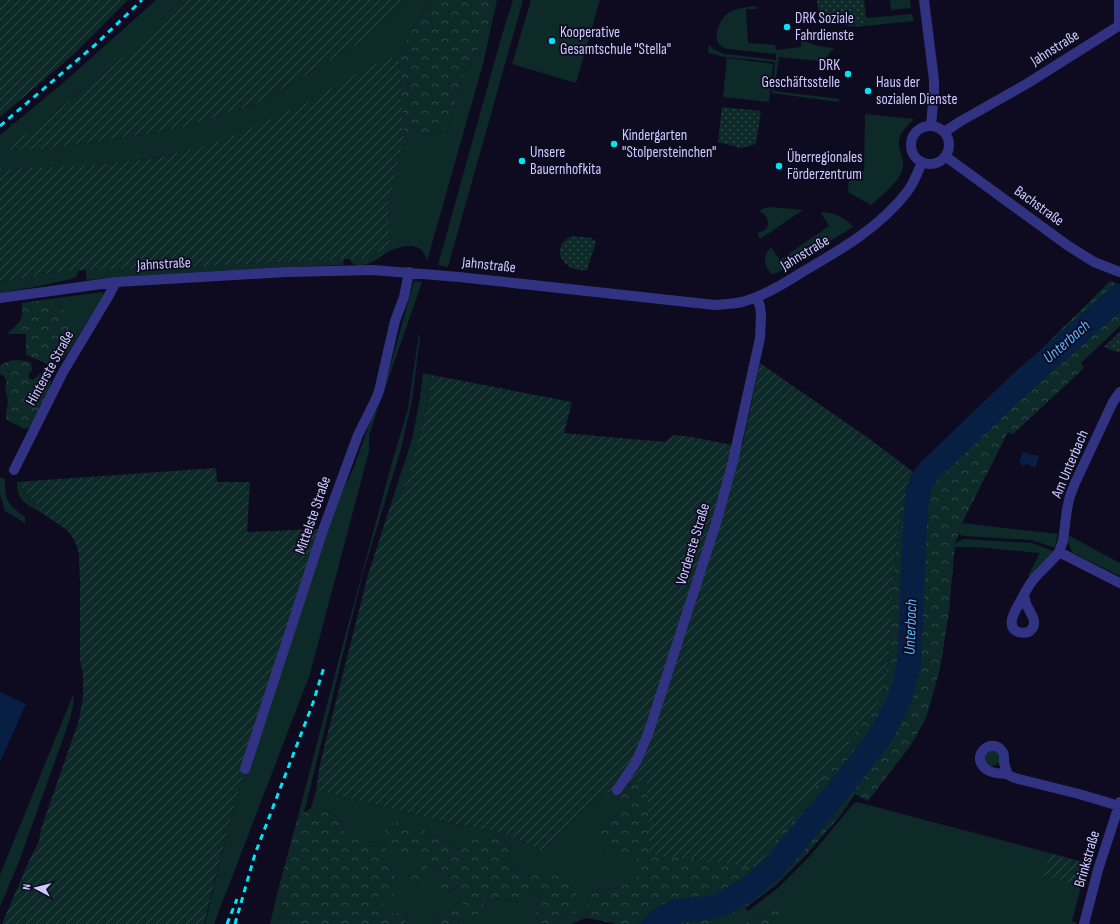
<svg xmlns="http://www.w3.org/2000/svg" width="1120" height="924" viewBox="0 0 1120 924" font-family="'Sofia Sans Condensed',sans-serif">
  <defs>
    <pattern id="forest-crowns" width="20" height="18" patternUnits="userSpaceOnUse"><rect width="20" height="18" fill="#0d2a29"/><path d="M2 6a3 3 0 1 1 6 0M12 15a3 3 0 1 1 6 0" fill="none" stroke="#2f4849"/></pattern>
    <pattern id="park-dots" width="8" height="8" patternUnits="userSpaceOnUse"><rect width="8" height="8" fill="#0d2a29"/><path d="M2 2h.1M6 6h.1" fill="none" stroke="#2f4849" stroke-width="1.8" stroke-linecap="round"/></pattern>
    <pattern id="garden-furrows" width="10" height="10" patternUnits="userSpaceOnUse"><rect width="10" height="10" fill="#0d2a29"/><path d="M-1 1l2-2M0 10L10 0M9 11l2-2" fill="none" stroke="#2f4849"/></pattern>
  </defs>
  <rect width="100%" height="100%" fill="#0e0b20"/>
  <!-- grass -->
  <path fill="#0d2a29" d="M156 0H181L125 55 51 116 5 150 43 149 121 138 180 128 255 104 294 82 360 42 407 0H432L410 32 399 57 391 58C332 89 271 124 208 146 198 149 188 150 178 153 120 166 59 168 0 169V135L63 83Z
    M495 0H497L483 64 427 261C426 258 425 255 423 252 417 243 401 246 392 250 384 253 378 260 370 263 363 266 352 268 349 258L390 245 388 206 404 138 411 139 445 129 451 121 460 82 487 32Z
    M513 0H523L448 267 438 265 502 35Z
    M531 0H600L576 83 512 64Z
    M890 0H910L911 8 891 10Z
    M756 6 757 9H746L748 43 775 45 776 50 801 47V40L819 46 834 48 825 59 819 61 779 57 774 91 840 99 838 102 772 93 775 62 725 57 708 53 709 45C714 50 719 52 725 54L776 60V54L728 49C724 48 720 46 718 42 714 33 720 20 727 14 735 8 747 7 756 6Z
    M912 14 914 21 865 26 866 18Z
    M727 58 773 64 769 102 723 97Z
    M865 114 914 119C903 130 895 137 901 154 903 160 904 164 902 170 899 182 881 196 871 205L848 192 849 176H854V170L864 171Z
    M772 207 803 210 760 239 757 233C772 231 771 216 759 211L765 208Z
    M823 212C835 213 845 218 853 227L779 272 773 274H771C764 264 762 258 771 247L780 260 829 226 821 213Z
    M344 259 343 265 285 267 116 277 87 280 86 277V270L165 268Z
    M78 270 77 276 75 278 40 286 0 293V282L48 273Z
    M414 281 422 282 369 435V451L310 674 214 924H205L230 821 245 769 338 500 354 467 372 417 379 407Z
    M103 292V296L70 349 71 340 61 307 49 299Z
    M419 333 420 337 412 400 401 449 363 573 304 813 297 820 336 670 393 459 408 409Z
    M423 373 432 375 428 403 407 479 399 498 390 507 412 439 420 398Z
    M0 477 5 479C4 500 8 505 25 517V523L5 511 0 494Z
    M17 482 35 503 42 507 39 511C25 505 16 497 17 482Z
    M962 523 1058 534 1055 548 1032 540 964 536 960 535 958 533Z
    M1068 535 1120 563V576L1073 553C1069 547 1068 542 1068 535Z
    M964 539 1032 543 1053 551 1051 556 1031 577 1028 576 1040 553 975 547H955V544L959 541Z
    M73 695 74 701 70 719 20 859 0 907V875Z
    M984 758a8 8 0 1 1 16 0a8 8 0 1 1-16 0Z
    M316 790 446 822 508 834 541 851 567 827 580 812 610 791 618 800V815L606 821 638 848 637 889 627 883 615 889 600 888 588 898 586 918 571 924H557L565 915 542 882 523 873 510 862 509 845 504 838 483 840 466 837 462 850 452 847 439 835 425 836 409 828 395 824 386 826 417 856 421 863 426 868 436 864 445 876 447 893 458 887 463 895V914L485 901 502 899 518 902 534 890 542 896 536 907 537 921 546 924H462L463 914 440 908 437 924H404L408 914 385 912 383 903 396 878 386 863V847L367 845 346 837 341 821 331 812 311 808Z
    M857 802 1050 853 1044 876 1081 887 1072 921 1075 922 1077 924H778V909L780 902 776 903 766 913 743 924H709L745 908 748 911 778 888 809 857 854 803Z
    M278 890 288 924H270Z"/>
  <!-- forest -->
  <path fill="url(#forest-crowns)" d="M432 0H495L487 32 460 82 451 121 445 129 411 139 404 138 399 57 410 32Z
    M1110 281 1120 285V326L1081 363 1084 368 1013 434 1008 432 962 523 955 544 949 612 940 669 926 718 911 745 868 801 855 794 840 816 806 855 776 885 745 908 709 924H676L713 907 702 901H670L653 910 639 924H614V923L586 918 588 898 600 888 615 889 627 883 637 888V848L624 856 609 853 598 835 606 821 618 815V800L627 785 639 782H647L884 694 889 652 894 563 902 508 909 494 910 485 916 474Z
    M49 299C53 302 57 304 60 307 68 314 74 339 70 349 67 355 60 362 54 365L48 364 26 355V334H7C20 322 23 322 22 303Z
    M14 360 25 361 31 363 32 370 28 376 30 379 33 380C39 374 41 372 48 375L51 381 50 389 30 427C24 431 23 428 17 425 14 423 10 422 7 420 4 413 8 408 8 401 7 392 3 391 7 381L4 376 0 374V366L6 362Z
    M311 808 331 812 341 821 346 837 363 835 367 845 386 847V863L396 878V893L383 903 385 912 408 914 404 924H288L278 890 297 820 304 813Z
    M404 820 409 828 425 824V836L439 835 452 847 461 850 466 837 473 831 483 840 504 838 509 845 510 862 523 873 537 867 543 882 555 875 569 876 576 891 577 912 565 915 557 924H546L537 921 536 907 542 896 534 890 519 902 502 899 485 901 477 916 463 914 462 924H437L440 908 454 902 463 913V895L457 887 447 893 433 892 431 883 445 876 436 864 426 868 423 886 412 887 408 875 421 863 416 856 402 861C390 850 383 844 386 826Z
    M781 902 778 909V924H743L766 913 776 903Z"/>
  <!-- park -->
  <path fill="url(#park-dots)" d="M817 0H864L866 18 865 26C855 27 832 25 824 18 818 14 818 6 817 0Z
    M722 107 761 111 756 144 741 148 718 142Z
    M572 236 591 238 596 242 587 270C565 273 547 248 572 236Z
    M1120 332V353L1104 347Z"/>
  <!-- garden -->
  <path fill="url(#garden-furrows)" d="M0 0H128L74 54 0 117Z
    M181 0H407L360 42 294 82 255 104 180 128 121 138 43 149 4 150 51 116 125 55Z
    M399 57 404 138 388 206 390 245 367 258 165 268 86 270 48 273 0 282V169L32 168 96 165 156 158 206 146 245 131 306 103 367 68 391 58Z
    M760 363 871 440 916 474 910 485 909 494 902 508 894 563 889 652 884 694 756 867 650 854 647 782H639L627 785 618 800 610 791 580 812 567 827 541 851 508 834 446 822 316 790 320 764 368 575 390 507 399 498 407 479 428 403 432 375 572 402 564 433 665 442 674 435 692 437 742 447Z
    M216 468 217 482H250L247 532 319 529 245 769 230 821 204 924H2L28 863 39 841 41 829 79 720 83 697V674L80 661V583L79 554 75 541 67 530 39 511 42 507 35 503 17 482Z
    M1050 853 1090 864 1085 888 1043 876Z"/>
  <!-- water -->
  <path fill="#071f43" d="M1023 452 1028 453 1031 455H1037L1039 457 1035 468 1027 464 1023 466 1022 464 1020 463 1019 462Z
    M0 692 26 704 0 762Z
    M687 899 702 901 713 907 704 914 676 924H639L653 910 670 901Z"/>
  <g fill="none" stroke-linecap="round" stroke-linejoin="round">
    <!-- river -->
    <path stroke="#071f43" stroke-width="24" d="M656 924 663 918 680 911 713 907 727 902 748 889 774 867 843 785 882 734 901 696 909 664 915 523 918 491 922 480 929 471 1023 381 1120 296"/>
    <!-- street -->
    <path stroke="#323283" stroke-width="10" d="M924 0 934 80V94L931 125
      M1119 25V0
      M911 145a19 19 0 1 1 38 0a19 19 0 1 1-38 0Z
      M944 132 961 121 1028 83 1120 25
      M945 156 1067 245 1094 262 1120 272
      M0 298 116 282 286 272 373 270 459 277 715 305C724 304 733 304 742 302 764 296 785 283 804 271 842 249 880 227 907 192 914 183 918 172 922 162
      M14 470 63 372 108 297 116 282
      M1059 552 1063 541 1067 509 1070 496 1075 483 1113 402 1120 392
      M1024 594C1025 599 1025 602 1027 606 1031 614 1039 623 1030 631 1027 633 1022 633 1018 632 1004 626 1017 608 1021 600 1024 594 1027 589 1030 584 1038 572 1051 563 1059 552L1120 583
      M245 769 323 530 358 435 375 401 379 391 395 321 404 297 409 272
      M1008 775C1007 771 1005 767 1004 763 1004 759 1005 754 1002 751 992 736 969 756 986 769 992 774 1000 773 1006 774 1010 775 1012 777 1015 778L1079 794 1119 806
      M617 790 636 762 648 734 717 520 733 461 760 338 761 316 760 306 756 297
      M1084 924 1098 870 1120 802"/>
    <!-- rail -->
    <path stroke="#00e4f5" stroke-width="3" stroke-dasharray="6 5" stroke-linecap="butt" d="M0 126 95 45 142 0
      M227 924 237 899
      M235 924 255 854 313 703 324 667"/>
  </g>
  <!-- markers -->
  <g fill="#00e4f5" stroke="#0e0b20" stroke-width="1.5">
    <circle cx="787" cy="27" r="4"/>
    <circle cx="552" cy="41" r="4"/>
    <circle cx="848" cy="74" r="4"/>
    <circle cx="868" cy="91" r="4"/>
    <circle cx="614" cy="144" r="4"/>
    <circle cx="522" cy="161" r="4"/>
    <circle cx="779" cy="166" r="4"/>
  </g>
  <g text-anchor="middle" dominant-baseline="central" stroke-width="3.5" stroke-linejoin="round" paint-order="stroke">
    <!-- poi labels -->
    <g font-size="15" fill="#cecaff" stroke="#0e0b20" text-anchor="start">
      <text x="795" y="18">DRK Soziale<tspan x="795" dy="17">Fahrdienste</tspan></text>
      <text x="560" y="32">Kooperative<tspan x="560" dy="17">Gesamtschule "Stella"</tspan></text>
      <text x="840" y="65" text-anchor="end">DRK<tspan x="840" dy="17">Geschäftsstelle</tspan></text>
      <text x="876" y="82">Haus der<tspan x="876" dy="17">sozialen Dienste</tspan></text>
      <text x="622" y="135">Kindergarten<tspan x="622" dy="17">"Stolpersteinchen"</tspan></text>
      <text x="530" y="152">Unsere<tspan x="530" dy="17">Bauernhofkita</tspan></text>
      <text x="787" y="157">Überregionales<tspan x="787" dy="17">Förderzentrum</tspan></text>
    </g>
    <!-- street labels -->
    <g font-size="15" fill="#cecaff" stroke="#0e0b20">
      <text transform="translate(1055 48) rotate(-32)">Jahnstraße</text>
      <text transform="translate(1039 206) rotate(36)">Bachstraße</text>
      <text transform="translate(805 253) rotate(-31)">Jahnstraße</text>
      <text transform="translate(164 264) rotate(-3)">Jahnstraße</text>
      <text transform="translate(489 265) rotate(6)">Jahnstraße</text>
      <text transform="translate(50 368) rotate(-61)">Hinterste Straße</text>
      <text transform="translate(1070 464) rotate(-67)">Am Unterbach</text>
      <text transform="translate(313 515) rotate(-71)">Mittelste Straße</text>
      <text transform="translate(693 544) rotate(-73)">Vorderste Straße</text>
      <text transform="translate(1087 859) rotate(-74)">Brinkstraße</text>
    </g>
    <!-- water labels -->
    <g font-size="16" font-style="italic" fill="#58b7ff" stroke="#0e0b20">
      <text transform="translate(1067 342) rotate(-41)">Unterbach</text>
      <text transform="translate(911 627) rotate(-88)">Unterbach</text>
    </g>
  </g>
  <!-- north arrow -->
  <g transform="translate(36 888) rotate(277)" stroke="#0e0b20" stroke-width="3" paint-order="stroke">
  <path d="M0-3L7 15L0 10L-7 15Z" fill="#cecaff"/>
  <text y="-6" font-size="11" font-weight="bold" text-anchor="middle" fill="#cecaff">N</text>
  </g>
</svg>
